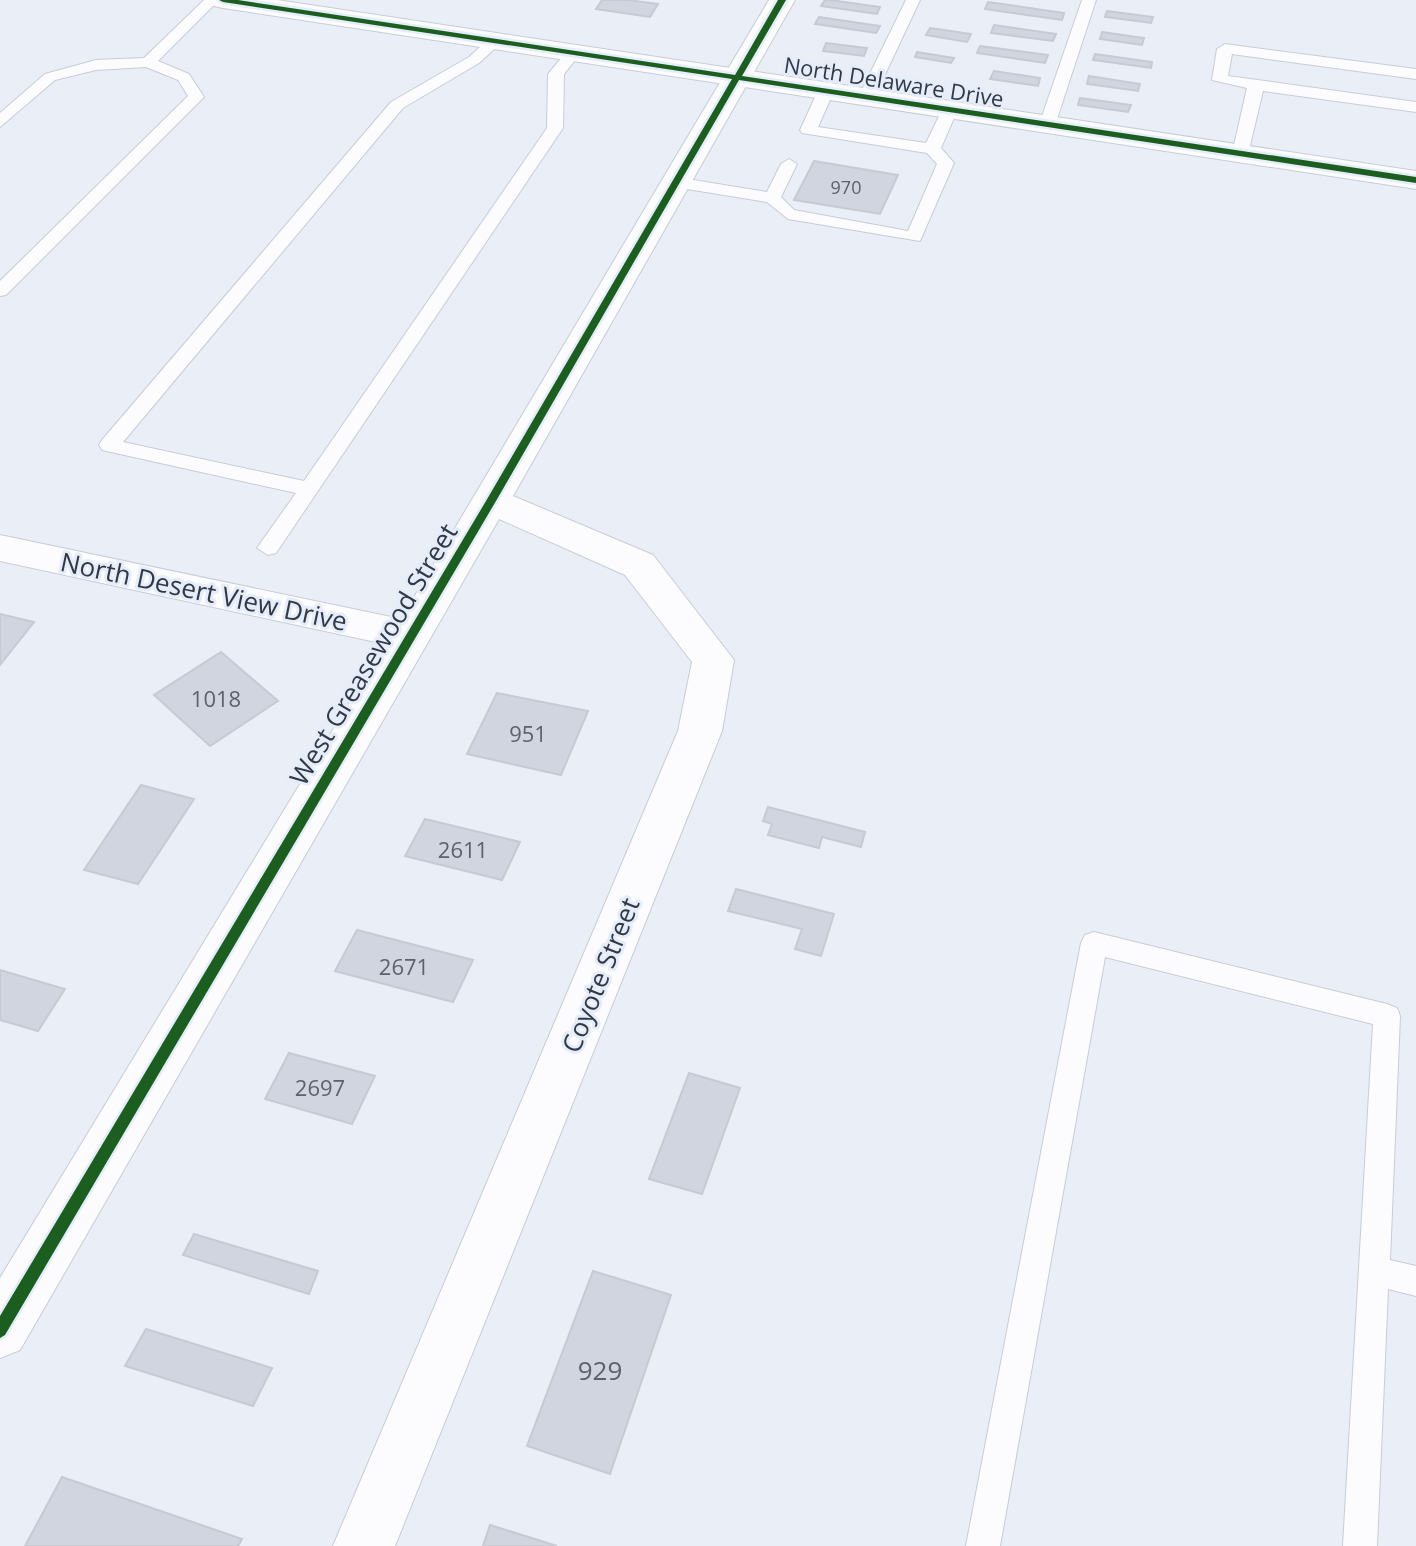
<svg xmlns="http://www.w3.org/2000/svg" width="1416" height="1546" viewBox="0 0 1416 1546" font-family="'Open Sans',sans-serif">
  <rect width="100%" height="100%" fill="#eaeef6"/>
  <!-- building -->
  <path fill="#d1d5df" stroke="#c7c9d3" stroke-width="2" d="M602 0H628L658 4 650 17 596 9Z
    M825 0H830L880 7 877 14 821 6Z
    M988 2 1064 13 1062 20 985 9Z
    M1107 11 1153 17 1151 23 1105 17Z
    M819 17 880 26 876 33 815 24Z
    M994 25 1056 34 1053 41 991 33Z
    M930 28 971 34 967 42 926 35Z
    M1102 32 1144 38 1142 45 1100 39Z
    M826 43 867 48 864 56 823 51Z
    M980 46 1048 55 1045 63 977 53Z
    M917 52 954 58 951 63 915 57Z
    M1095 54 1152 62 1151 68 1093 60Z
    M994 71 1040 78 1038 86 990 79Z
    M1089 76 1140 84 1138 91 1087 84Z
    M1080 98 1131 105 1128 112 1078 105Z
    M814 161 898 175 880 214 794 200Z
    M0 614 34 622 0 665Z
    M221 652 278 701 210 746 154 695Z
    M497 693 588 711 561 775 467 754Z
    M141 785 194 799 138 884 84 870Z
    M768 807 865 832 861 847 822 837 819 848 768 835 772 824 763 821Z
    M425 819 520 842 502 880 405 856Z
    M736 889 834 914 821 956 795 949 802 929 728 911Z
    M357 930 473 960 453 1002 335 971Z
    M0 970 65 989 38 1031 0 1020Z
    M289 1053 375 1076 352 1124 265 1099Z
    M689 1073 740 1088 702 1194 649 1179Z
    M194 1234 318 1271 309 1294 183 1255Z
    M593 1271 671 1295 610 1474 527 1446Z
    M146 1329 272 1368 253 1406 125 1366Z
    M62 1477 242 1539 238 1546H25Z
    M490 1525 557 1546H483Z"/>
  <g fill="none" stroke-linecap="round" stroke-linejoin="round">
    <!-- lane casing -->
    <g stroke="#c7ccd6" stroke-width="2">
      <path id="lane" d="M204 0H219L158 61 189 74 204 97 6 295 0 296V281L188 96 178 80 146 67 96 70 55 80 0 127V113L45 74 96 60 144 58Z
        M906 0H920L874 98 860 101 858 98Z
        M1082 0H1096L1055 125 1041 128 1039 125Z
        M490 38 503 41 479 63 403 108 123 442 304 481 547 128 548 74 568 50H578L581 53 564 74 563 128 276 553 268 555 257 548 296 493 102 450 99 445 102 440 391 102 469 57Z
        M1225 44 1416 69V79L1232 54 1228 76 1416 102V112L1263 91 1248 154 1240 159 1234 157 1232 154 1247 88 1212 80 1217 49Z
        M826 86 834 91 818 127 926 143 943 108 957 111 941 148 954 163 920 241 788 219 767 202 675 187 667 182 675 177 767 192 781 164 789 159 797 164 781 197 794 210 908 231 937 164 927 153 802 133 800 130 818 91Z
        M1094 932 1387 1004 1397 1008 1400 1016 1390 1260 1416 1266V1296L1388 1289 1377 1546H1343L1373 1024 1105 957 1000 1546H966L1081 943 1085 935Z"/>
    </g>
    <!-- street casing -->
    <g stroke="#c7ccd6" stroke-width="2">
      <path id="street" d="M769 0H795L513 496 653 555 734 660 722 731 395 1546H333L678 731 692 662 625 575 499 519 20 1350 0 1358V1278L385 644 0 561V535L401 619Z"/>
    </g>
    <!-- secondary casing -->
    <g stroke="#c7ccd6" stroke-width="2">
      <path id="secondary" d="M210 0H277L1416 171V189L223 8 214 6Z"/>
    </g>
    <!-- lane -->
    <use href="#lane" fill="#fcfcfe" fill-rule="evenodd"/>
    <!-- street -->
    <use href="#street" fill="#fcfcfe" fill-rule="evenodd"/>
    <!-- secondary -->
    <use href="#secondary" fill="#fcfcfe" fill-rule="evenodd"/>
    <!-- cycleway casing -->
    <g stroke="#e6edfa" stroke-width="5">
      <path id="cycleway" d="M219 0H238L735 75 778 0H786L742 76 1416 177V183L739 80 496 501 5 1335 0 1338V1316L486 501 732 79 223 2Z"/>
    </g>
    <!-- cycleway -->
    <use href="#cycleway" fill="#1b5e20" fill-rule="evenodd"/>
  </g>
  <g text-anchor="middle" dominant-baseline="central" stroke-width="6" stroke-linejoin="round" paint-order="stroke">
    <!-- far-number labels -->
    <g font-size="18" fill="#5c626d">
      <text x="846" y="187">970</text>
    </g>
    <!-- far-street labels -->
    <g font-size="22" fill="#323945" stroke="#e6edfa">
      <text transform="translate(894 81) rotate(9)">North Delaware Drive</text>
    </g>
    <!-- number labels -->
    <g font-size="22" fill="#5c626d">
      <text x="216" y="698">1018</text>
      <text x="528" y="733">951</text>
      <text x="463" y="849">2611</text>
      <text x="404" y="966">2671</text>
      <text x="320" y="1087">2697</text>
    </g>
    <!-- street labels -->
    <g font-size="26" fill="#323945" stroke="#e6edfa">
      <text transform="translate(204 591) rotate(12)">North Desert View Drive</text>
      <text transform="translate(373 654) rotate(-59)">West Greasewood Street</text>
      <text transform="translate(600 975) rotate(-68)">Coyote Street</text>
    </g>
    <!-- near-number labels -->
    <g font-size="26" fill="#5c626d">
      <text x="600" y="1370">929</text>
    </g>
  </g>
</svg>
